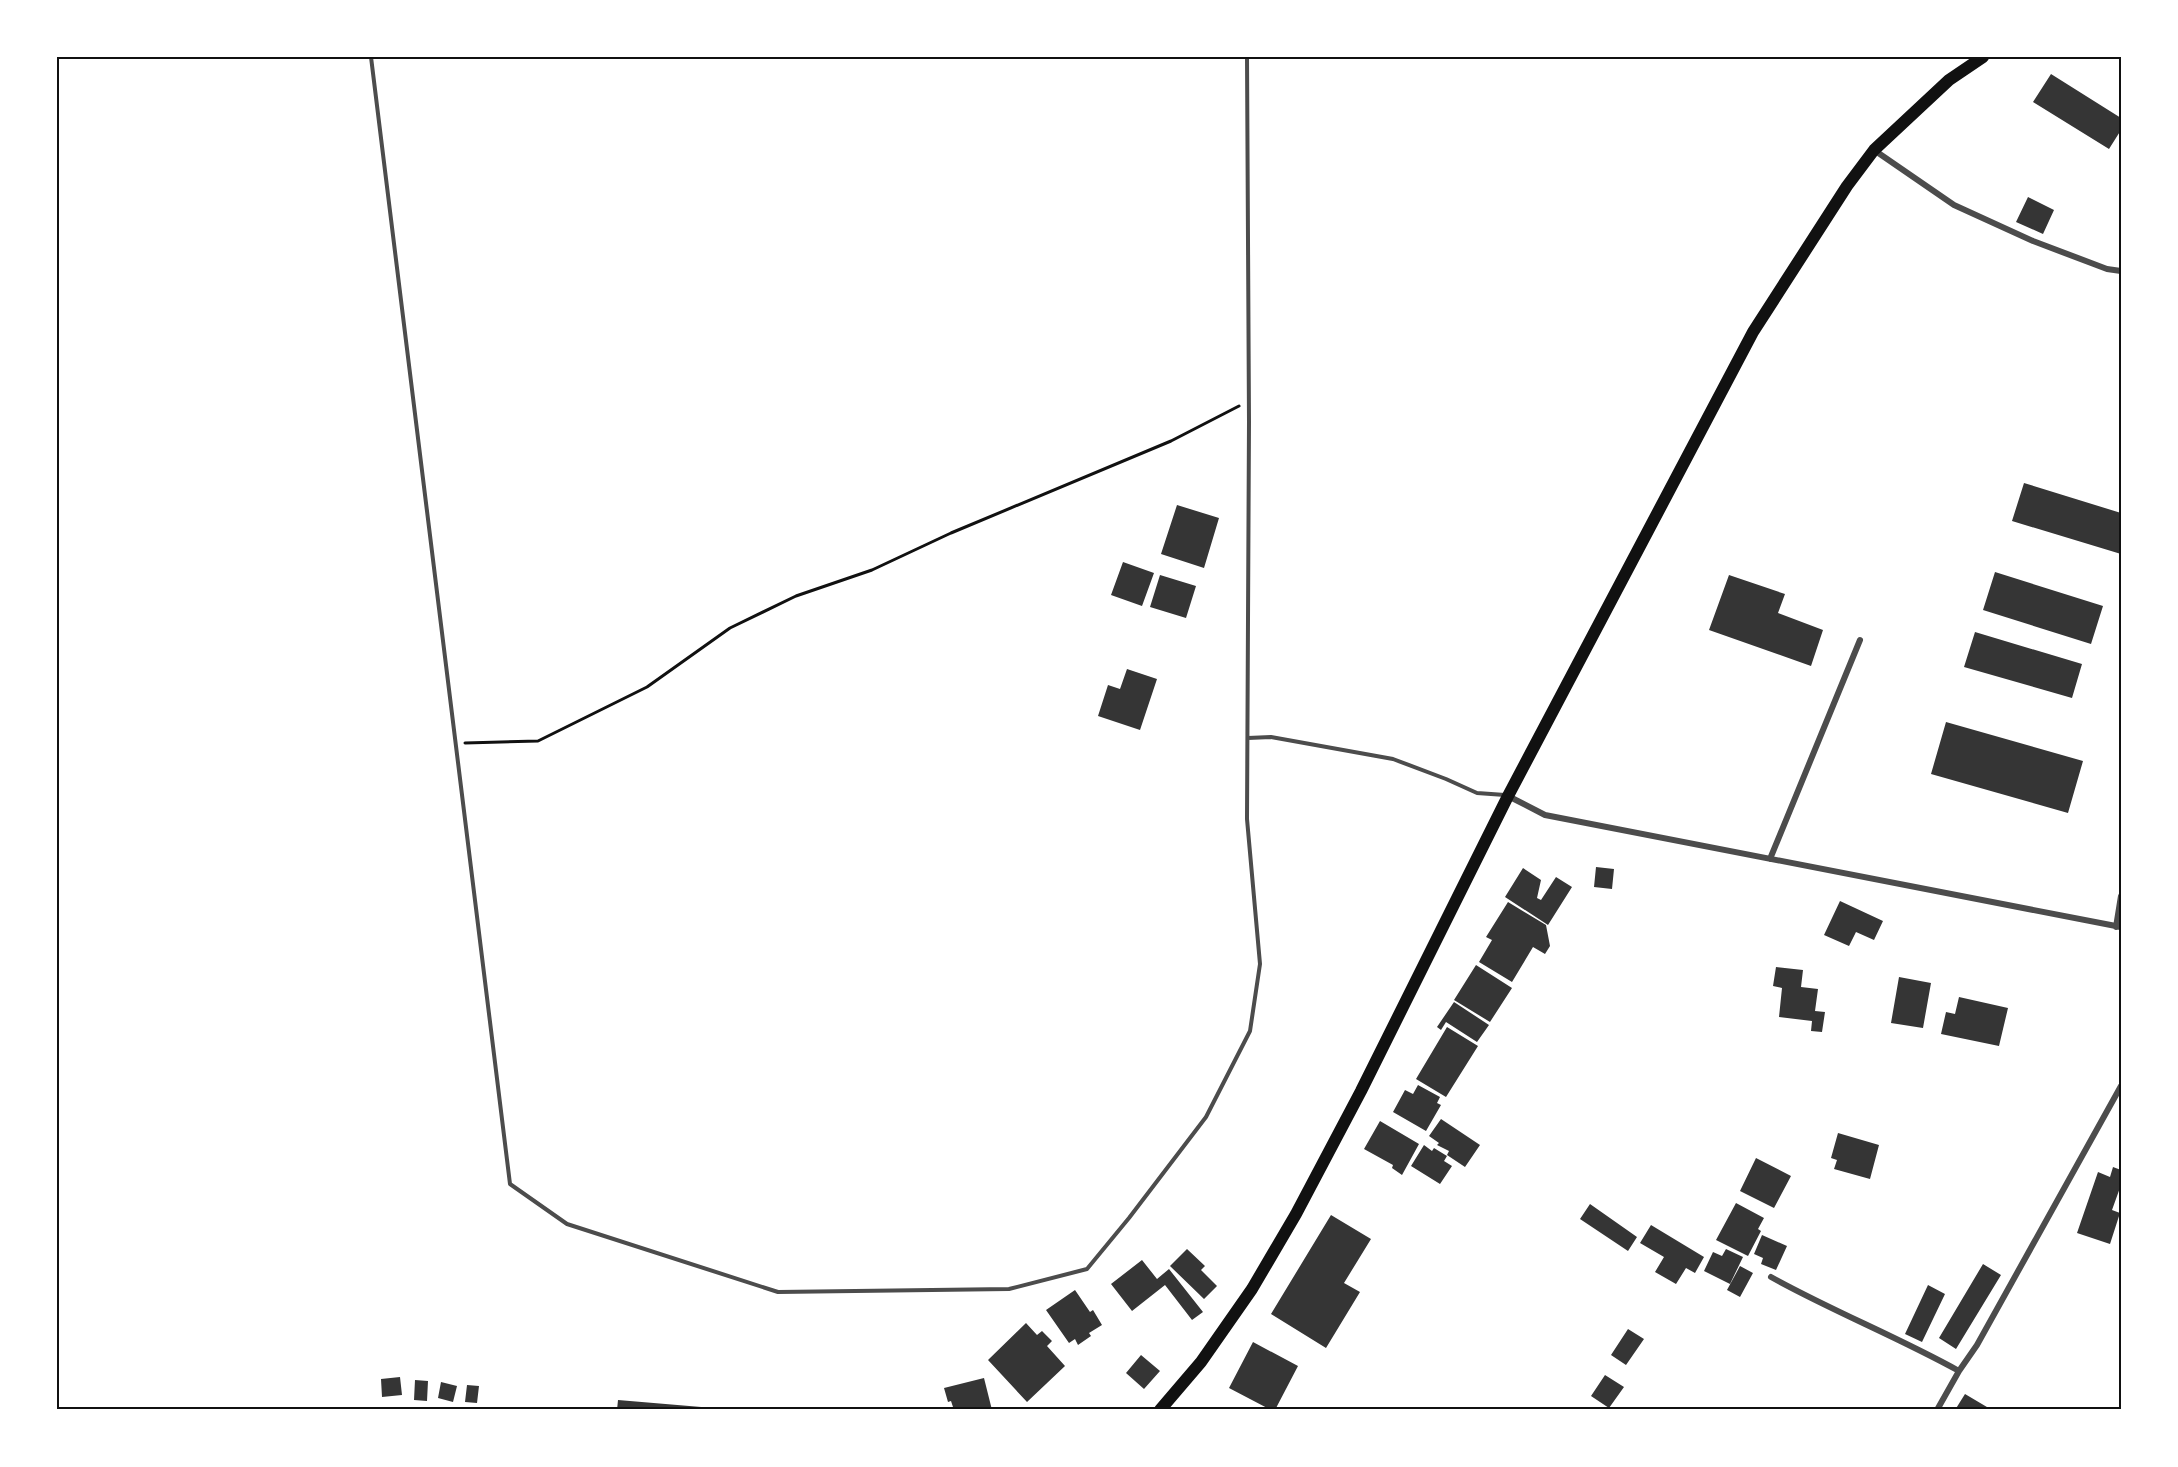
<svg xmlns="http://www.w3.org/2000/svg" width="2178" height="1467" viewBox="0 0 2178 1467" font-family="Cabin,sans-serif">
  <rect width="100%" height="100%" fill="#fff"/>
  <!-- building -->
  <path fill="#353535" d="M2051 74 2121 118V130L2109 149 2033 102Z
    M2028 197 2054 210 2043 234 2016 222Z
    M2024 483 2121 513V554L2012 521Z
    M1177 505 1219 518 1204 568 1161 554Z
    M1123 562 1154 573 1142 606 1111 595Z
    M1995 572 2103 606 2091 644 1983 610Z
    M1160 575 1196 586 1186 618 1150 607Z
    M1729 575 1785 594 1778 613 1823 630 1811 666 1709 630Z
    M1975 632 2082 664 2072 698 1964 667Z
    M1127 669 1157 679 1140 730 1098 716 1108 685 1120 689Z
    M1946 722 2083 761 2068 813 1931 774Z
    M1596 867 1614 869 1612 889 1594 887Z
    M1523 868 1541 880 1537 898 1541 900 1556 877 1572 887 1548 925 1505 897Z
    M1840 901 1883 921 1874 940 1856 932 1849 946 1824 935Z
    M1508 902 1546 925 1550 946 1545 954 1533 947 1512 982 1479 962 1492 940 1486 937Z
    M1476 965 1512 988 1490 1022 1454 1000Z
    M1776 967 1803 970 1801 987 1818 989 1815 1011 1825 1012 1822 1032 1811 1031 1812 1021 1779 1017 1782 988 1773 986Z
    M1899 977 1931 983 1923 1028 1891 1023Z
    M1959 997 2008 1008 1999 1046 1941 1034 1946 1012 1955 1014Z
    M1454 1002 1489 1025 1477 1042 1446 1022 1441 1030 1437 1027Z
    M1447 1027 1478 1046 1446 1097 1416 1079Z
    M1418 1085 1440 1097 1437 1103 1441 1105 1426 1131 1393 1112 1405 1090 1413 1094Z
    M1441 1119 1480 1145 1465 1167 1447 1155 1449 1151 1437 1145 1439 1143 1429 1136Z
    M1380 1121 1419 1144 1402 1175 1392 1168 1393 1165 1364 1149Z
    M1838 1133 1879 1145 1870 1179 1834 1169 1837 1160 1831 1158Z
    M1424 1145 1432 1151 1434 1148 1447 1156 1444 1161 1452 1166 1440 1184 1411 1166Z
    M1756 1158 1791 1176 1774 1208 1740 1191Z
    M2113 1167 2121 1170V1185L2112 1210 2120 1213 2110 1244 2077 1233 2098 1172 2110 1177Z
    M1736 1203 1764 1218 1758 1229 1761 1231 1748 1256 1716 1240Z
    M1590 1204 1637 1237 1628 1251 1580 1219Z
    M1331 1215 1371 1239 1344 1283 1360 1292 1326 1348 1271 1314Z
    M1651 1225 1704 1257 1695 1273 1686 1268 1676 1284 1655 1272 1664 1257 1640 1243Z
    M1762 1235 1787 1246 1776 1270 1761 1264 1763 1258 1754 1254Z
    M1187 1249 1205 1266 1201 1270 1217 1286 1204 1299 1170 1266Z
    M1726 1249 1743 1257 1730 1284 1704 1271 1713 1252 1722 1256Z
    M1142 1260 1157 1279 1169 1269 1203 1312 1192 1320 1165 1285 1132 1311 1111 1284Z
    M1983 1264 2001 1275 1956 1349 1939 1338Z
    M1740 1266 1753 1273 1740 1297 1727 1290Z
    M1928 1285 1945 1294 1922 1342 1905 1334Z
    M1075 1290 1090 1312 1093 1310 1102 1325 1089 1333 1091 1336 1078 1345 1075 1339 1069 1343 1046 1310Z
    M1026 1323 1037 1335 1042 1331 1052 1341 1047 1346 1065 1366 1027 1402 988 1360Z
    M1628 1329 1644 1339 1626 1365 1611 1355Z
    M1253 1342 1298 1366 1275 1410H1271L1229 1388Z
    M1141 1355 1160 1371 1144 1389 1126 1373Z
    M1605 1375 1624 1387 1609 1408 1591 1396Z
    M400 1377 402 1395 382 1397 381 1379Z
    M984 1378 992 1410H954L951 1401 948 1402 944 1388Z
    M415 1380 428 1381 427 1401 414 1400Z
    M441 1382 457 1386 453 1402 438 1398Z
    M467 1385 479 1386 477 1403 465 1402Z
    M1965 1394 1992 1410H1955Z
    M618 1400 713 1408V1410H617Z"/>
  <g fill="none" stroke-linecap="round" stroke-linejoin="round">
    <!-- path -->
    <path stroke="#111" stroke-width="3" d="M465 743 538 741 647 687 730 628 796 596 872 570 951 533 1171 441 1239 406"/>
    <!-- service -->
    <path stroke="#4c4c4c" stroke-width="4" d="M371 57 510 1184 567 1224 778 1292 1009 1289 1087 1269 1129 1218 1206 1117 1250 1031 1260 964 1247 819 1249 421 1247 57
      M1248 738 1271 737 1393 759 1446 779 1477 793 1505 795"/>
    <!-- minor -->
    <path stroke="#4c4c4c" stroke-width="6" d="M1874 150 1954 205 2033 241 2107 269 2121 271
      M1508 796 1545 815 2121 927
      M1770 859 1860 640
      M2116 927 2121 896
      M1771 1277C1832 1311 1898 1337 1959 1371L1977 1345 2121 1086
      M1937 1410 1959 1371"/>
    <!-- primary -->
    <path stroke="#111" stroke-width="12" d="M1160 1410 1201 1362 1252 1289 1296 1214 1361 1091 1508 796 1753 332 1847 186 1874 150 1949 80 1983 57"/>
  </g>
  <!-- border -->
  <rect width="2178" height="1467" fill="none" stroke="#ffffff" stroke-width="117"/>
  <rect x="58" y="58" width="2062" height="1350" fill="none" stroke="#111" stroke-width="2"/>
</svg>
